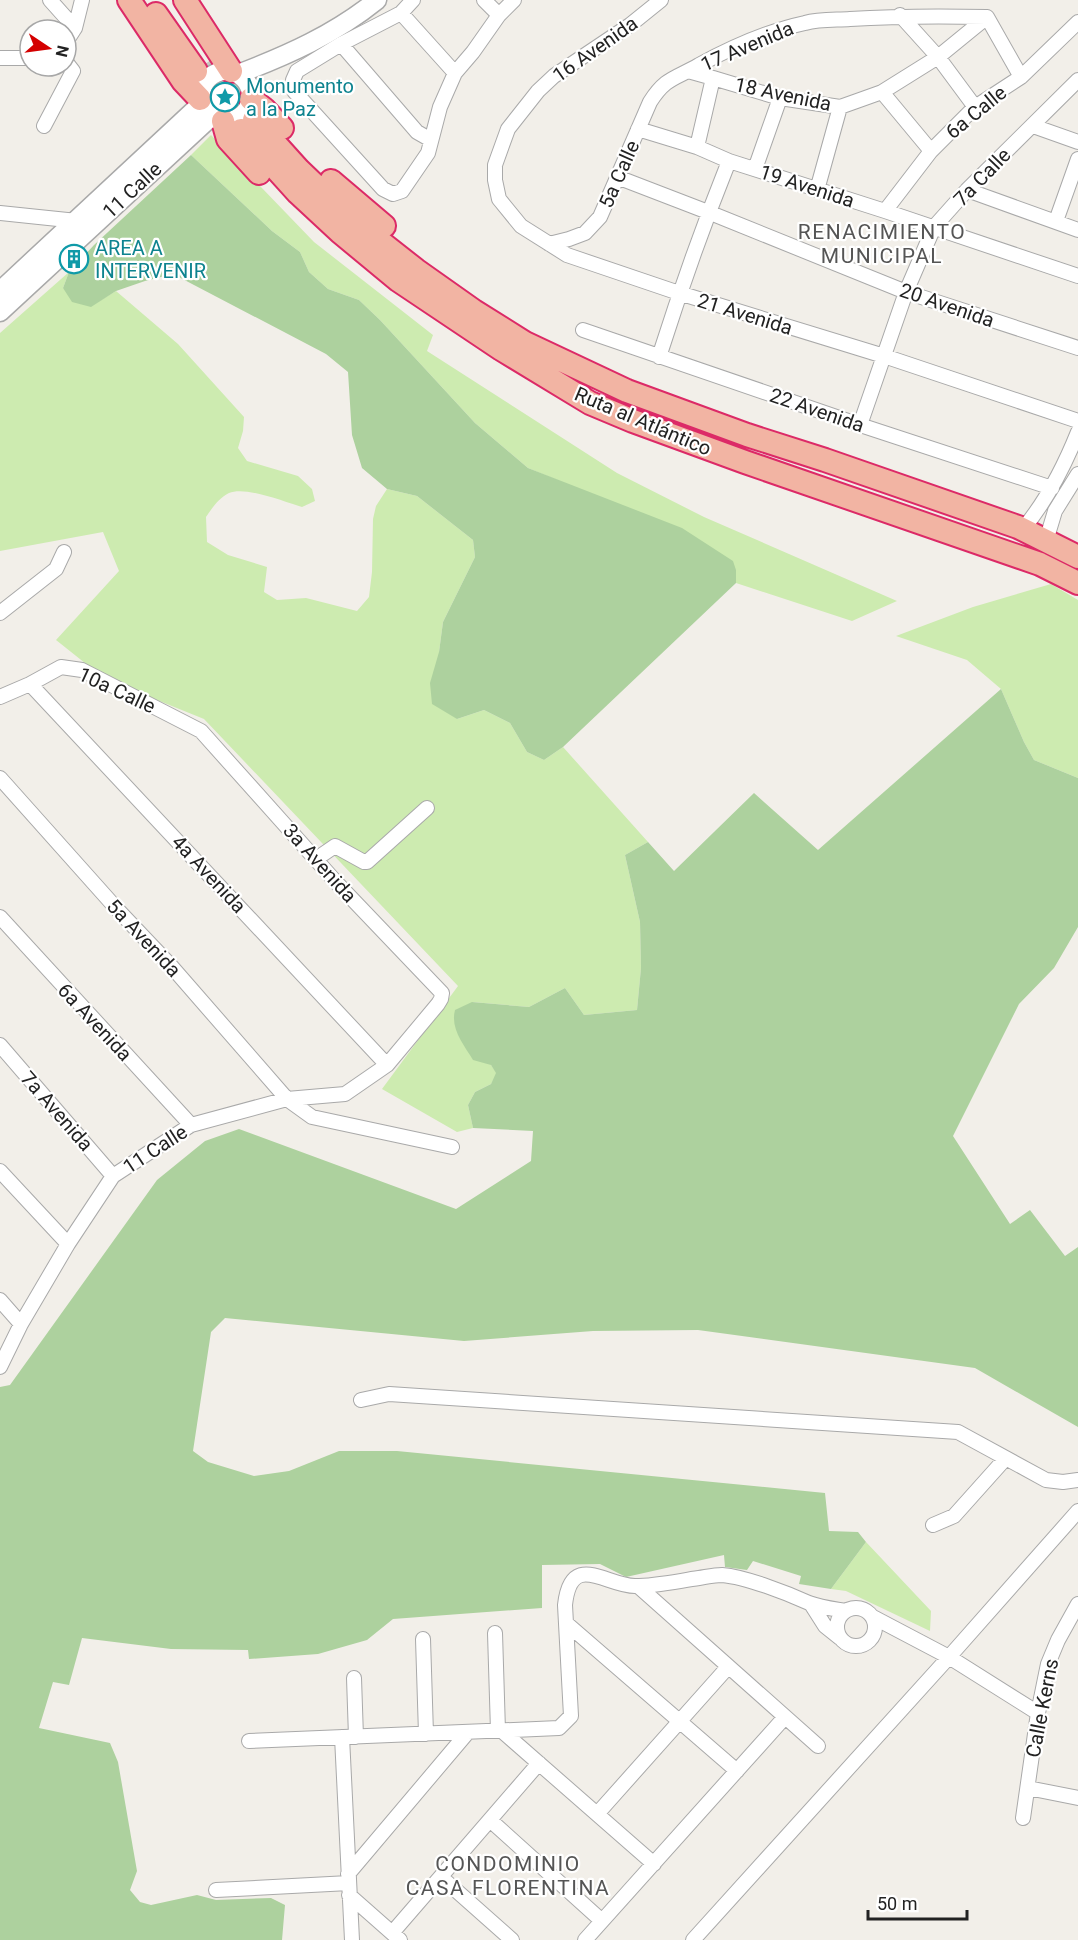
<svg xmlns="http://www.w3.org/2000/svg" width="1078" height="1940" viewBox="0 0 1078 1940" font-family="Roboto,sans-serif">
  <rect width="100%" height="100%" fill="#f2efe9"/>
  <!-- grass -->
  <path fill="#cdebb0" d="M211 135 314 242 433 335 427 351 617 473 704 517 897 601 852 621 736 583V570L579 489 528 468 475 423 380 320 359 300 328 289 309 272 300 252 272 231 191 155Z
    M69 272 63 288 91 306 116 291 178 344 244 417 243 431 238 448 247 461 298 476 312 489 315 501 302 507C284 502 246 486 229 493 219 498 212 508 206 517L207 542 228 555 267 567 264 592 277 600 306 598 357 611 369 597 372 572 373 519 376 506 387 489 417 496 473 540 475 557 443 622 439 652 457 719 484 710 510 723 527 752 544 760 563 747 648 842 625 855 640 922 641 968 637 1010 584 1015 565 988 529 1007 472 1002 491 1065 497 1073 491 1084 475 1092 468 1105 473 1128 457 1132 382 1089 458 986 204 719 105 679 56 640 119 571 103 532 0 551V333Z
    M1051 584 1078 600V778L1034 760 1024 742 1001 689 967 660 896 636 973 607Z
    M866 1542 931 1611 930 1631 846 1591 831 1589Z"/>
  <!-- forest -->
  <path fill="#add19e" d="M191 155 272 231 300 252 309 272 328 289 359 300 380 320 475 423 528 468 682 528 733 561 736 570V583L563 747 544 760 527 752 510 723 484 710 457 719 432 704 430 683 439 652 443 622 475 557 473 540 417 496 387 489 362 468 352 435 348 372 326 354 173 274 145 281 116 291 91 307 72 302 63 288 69 272 94 245Z
    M1001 689 1024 742 1034 760 1078 778V927L1054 968 1019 1004 953 1136 1010 1224 1030 1210 1065 1256 1078 1247V1427L975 1368 698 1330 593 1331 464 1341 225 1318 211 1332 193 1451 208 1462 254 1476 289 1471 339 1451H397L825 1493 829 1531 858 1532 866 1542 831 1589 799 1584 801 1576 753 1561 747 1570 725 1567 724 1555 626 1577 600 1564 542 1565V1608L393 1619 367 1640 318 1654 249 1659 248 1650 171 1649 82 1638 69 1685 53 1682 39 1728 110 1743 118 1762 137 1871 130 1890 140 1902 151 1905 197 1895 216 1900 271 1898 285 1905 282 1940H0V1387L10 1385 157 1180 205 1141 239 1129 456 1209 531 1161 533 1131 473 1128 468 1105 475 1092 491 1084 496 1073 491 1065 473 1060C464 1045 450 1029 455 1010L472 1002 529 1007 565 988 584 1015 637 1010 641 968 640 922 625 855 648 842 674 871 754 793 818 850Z"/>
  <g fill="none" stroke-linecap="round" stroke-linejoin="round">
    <!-- trunk-tunnel -->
    <path stroke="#c8c6c1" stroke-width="22" stroke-dasharray="22 11" stroke-linecap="butt" d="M208 62 254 120
      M196 71 241 130"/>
    <!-- minor casing -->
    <g stroke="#a9a9a9" stroke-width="16">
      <path id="minor" d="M50 0 75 28
        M413 0 401 13 341 44 297 71 293 80 294 91 383 189 393 194 402 191 428 153 440 107 455 73 473 52 499 15 514 0
        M484 0 499 15
        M661 0 630 25 554 76 538 91 508 129 495 165V180L499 199 521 226 567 255 679 293 884 356 1078 421
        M401 13 455 73
        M900 15 938 57 975 107
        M987 17 1021 77
        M66 42 75 28 82 0
        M341 44 417 132 431 140
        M0 58H30
        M688 71 713 78 697 147
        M713 78 780 98 840 107 882 92 938 57 987 17
        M882 92 931 151
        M44 126 73 71 66 62
        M1033 126 1078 142
        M638 129 697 147 729 161 885 211 1078 276
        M755 169 780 98
        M617 177 708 212 906 292 1078 348
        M817 190 840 107
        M967 190 1078 230
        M885 211 931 151 975 107 1021 77 1078 22
        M0 213 77 221 80 224
        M1056 221 1078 159
        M549 244 569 239 585 233 600 217 650 102C666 77 675 79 699 65 732 47 768 31 805 23 819 19 835 20 850 19 896 16 941 16 987 17
        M583 330 860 425 1052 488
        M659 357C680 291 703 226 729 161
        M860 425 906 292 934 227 967 190 1078 80
        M1023 529C1047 500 1064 467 1078 432
        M1046 541 1055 511 1078 474
        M0 613 56 569 64 552
        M30 684 387 1065
        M0 697 30 684 61 667 82 670 201 731 335 881 442 993 441 999 438 1004 387 1065 345 1094 287 1099 191 1125 113 1176 68 1244 21 1324 0 1367
        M0 778 116 908 172 967 287 1099 312 1117 452 1147
        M316 859 335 846 364 862H367L427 808
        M0 917 191 1125
        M0 1045 113 1176
        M0 1171 68 1244
        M0 1300 21 1324
        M361 1400 389 1394 958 1432 1046 1480 1063 1482 1078 1480
        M933 1525 954 1516 1005 1459
        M638 1586 818 1746
        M811 1604 825 1626 840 1638
        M837 1627a19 19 0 1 1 38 0a19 19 0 1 1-38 0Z
        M873 1617 949 1657 1038 1713
        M566 1623 737 1771
        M495 1633 498 1731
        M423 1639 426 1734
        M354 1678 356 1737
        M502 1731 654 1864
        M342 1737 352 1940
        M249 1741 559 1728 571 1716 565 1605C571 1550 606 1586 635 1586 656 1586 678 1581 699 1578 706 1577 714 1575 722 1575 746 1577 787 1593 809 1603 820 1607 834 1609 845 1611
        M1028 1788 1078 1798
        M597 1814 728 1667
        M1023 1818 1038 1713 1048 1664 1058 1640 1078 1604
        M490 1820 602 1921
        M348 1874 468 1732
        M441 1877 512 1940
        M216 1890 349 1883
        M349 1895 400 1940
        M392 1933 539 1763
        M585 1940 785 1717
        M693 1940 949 1657 1078 1511"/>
    </g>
    <!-- tertiary casing -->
    <g stroke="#a9a9a9" stroke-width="21">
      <path id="tertiary" d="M201 96a25 25 0 1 1 50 0a25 25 0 1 1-50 0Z
        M238 74C288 55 335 34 377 0
        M0 291 202 103
        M0 312 211 117"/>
    </g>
    <!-- trunk casing -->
    <g stroke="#dc2a67" stroke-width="26">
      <path id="trunk" d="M129 0 183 81 200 99
        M185 0 231 71
        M156 14 196 71
        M251 99 264 109 282 128
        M254 120 299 170 346 215 416 270 474 311 525 343 627 391 747 435 825 460 1018 527 1078 557
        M223 121 228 139 259 173
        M241 130 298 193 340 232 398 280 501 349 590 403 633 421 745 462 1040 564 1078 583
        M331 181 384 226"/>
    </g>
    <!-- minor -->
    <use href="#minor" stroke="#fff" stroke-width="14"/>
    <!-- tertiary -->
    <use href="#tertiary" stroke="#fff" stroke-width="18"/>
    <!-- trunk -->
    <use href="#trunk" stroke="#f2b4a3" stroke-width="22"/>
  </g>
  <!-- icons -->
  <defs>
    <g id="sight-ring" transform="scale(1.5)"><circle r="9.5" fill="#fff" stroke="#0f9aa8" stroke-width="1.5"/><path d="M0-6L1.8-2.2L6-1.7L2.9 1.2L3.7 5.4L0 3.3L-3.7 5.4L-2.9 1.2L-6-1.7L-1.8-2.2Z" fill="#0f9aa8"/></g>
    <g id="building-ring" transform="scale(1.5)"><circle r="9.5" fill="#fff" stroke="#0f9aa8" stroke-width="1.5"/><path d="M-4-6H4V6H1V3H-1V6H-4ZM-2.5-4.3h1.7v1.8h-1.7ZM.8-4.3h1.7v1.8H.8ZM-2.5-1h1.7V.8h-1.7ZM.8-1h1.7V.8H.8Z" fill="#0f9aa8"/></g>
  </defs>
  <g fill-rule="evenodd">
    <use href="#sight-ring" x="225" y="97"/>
    <use href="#building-ring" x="74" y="259"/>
  </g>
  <g text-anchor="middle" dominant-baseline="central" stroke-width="4.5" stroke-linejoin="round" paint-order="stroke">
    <!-- street labels -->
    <g font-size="20" fill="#222" stroke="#fff">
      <text transform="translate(747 46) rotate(-23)">17 Avenida</text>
      <text transform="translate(595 49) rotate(-35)">16 Avenida</text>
      <text transform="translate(783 94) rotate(12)">18 Avenida</text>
      <text transform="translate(976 112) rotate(-39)">6a Calle</text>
      <text transform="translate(619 174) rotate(-66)">5a Calle</text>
      <text transform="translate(982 177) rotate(-46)">7a Calle</text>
      <text transform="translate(807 186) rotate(18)">19 Avenida</text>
      <text transform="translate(132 190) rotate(-43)">11 Calle</text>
      <text transform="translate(947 305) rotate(19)">20 Avenida</text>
      <text transform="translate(745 314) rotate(17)">21 Avenida</text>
      <text transform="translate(817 410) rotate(19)">22 Avenida</text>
      <text transform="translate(643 421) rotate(23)">Ruta al Atlántico</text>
      <text transform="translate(117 690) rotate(25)">10a Calle</text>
      <text transform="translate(320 863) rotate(48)">3a Avenida</text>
      <text transform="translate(209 874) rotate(47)">4a Avenida</text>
      <text transform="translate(144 938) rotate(47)">5a Avenida</text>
      <text transform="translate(95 1022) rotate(47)">6a Avenida</text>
      <text transform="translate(57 1111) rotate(49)">7a Avenida</text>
      <text transform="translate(155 1149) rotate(-33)">11 Calle</text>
      <text transform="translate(1042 1708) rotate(-79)">Calle Kerns</text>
    </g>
    <!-- culture labels -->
    <g font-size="20" fill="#0d838f" stroke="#fff" text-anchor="start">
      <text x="246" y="86">Monumento<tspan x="246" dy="23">a la Paz</tspan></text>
      <text x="95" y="248">AREA A<tspan x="95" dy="23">INTERVENIR</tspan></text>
    </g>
    <!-- neighbourhood labels -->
    <g font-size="21" letter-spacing="1.5" fill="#555" stroke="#fff">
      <text x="882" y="232">RENACIMIENTO<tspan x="882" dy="24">MUNICIPAL</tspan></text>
      <text x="508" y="1864">CONDOMINIO<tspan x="508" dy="24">CASA FLORENTINA</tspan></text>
    </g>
  </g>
  <!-- north arrow -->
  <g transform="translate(48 48) rotate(103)"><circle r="28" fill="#ffffff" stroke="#a7a7a7" stroke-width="1.5"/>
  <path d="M0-4.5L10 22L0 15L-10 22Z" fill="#d40000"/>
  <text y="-9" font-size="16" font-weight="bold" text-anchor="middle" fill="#222222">N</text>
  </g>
  <!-- scale -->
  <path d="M868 1910v9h99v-9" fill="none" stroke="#222222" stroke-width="3"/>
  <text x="877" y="1910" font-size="18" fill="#222222" stroke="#ffffff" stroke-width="4.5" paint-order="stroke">50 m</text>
</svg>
